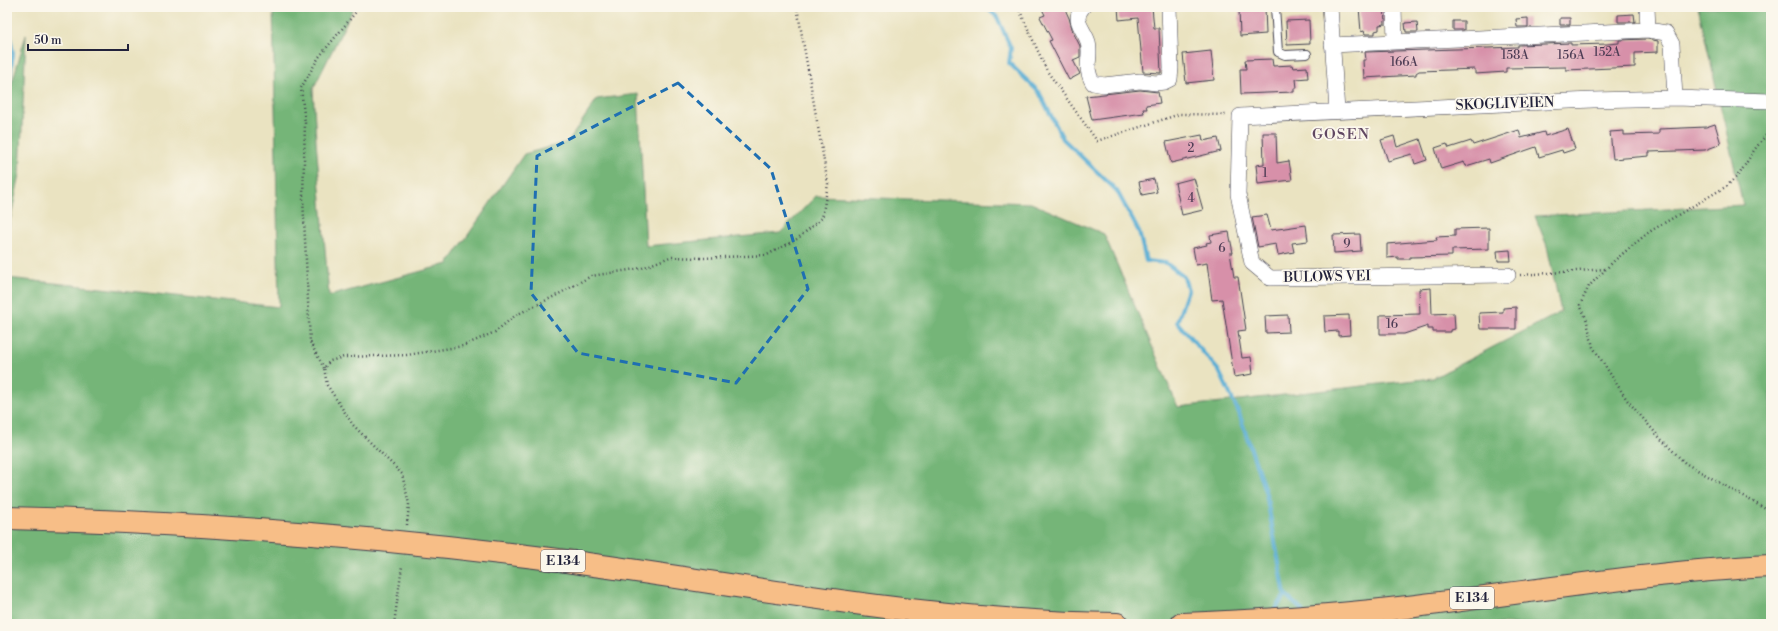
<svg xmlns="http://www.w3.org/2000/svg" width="1778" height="631" viewBox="0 0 1778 631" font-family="'Libre Bodoni',serif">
  <rect width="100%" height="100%" fill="#fbf7ec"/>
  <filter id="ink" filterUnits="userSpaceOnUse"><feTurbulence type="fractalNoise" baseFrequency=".025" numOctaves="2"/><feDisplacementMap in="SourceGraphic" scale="8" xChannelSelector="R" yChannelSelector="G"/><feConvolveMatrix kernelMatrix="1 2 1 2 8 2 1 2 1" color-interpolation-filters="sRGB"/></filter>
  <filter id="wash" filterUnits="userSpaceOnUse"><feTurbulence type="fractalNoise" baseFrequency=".012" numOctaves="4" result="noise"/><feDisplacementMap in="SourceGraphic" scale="16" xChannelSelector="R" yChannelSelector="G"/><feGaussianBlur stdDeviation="0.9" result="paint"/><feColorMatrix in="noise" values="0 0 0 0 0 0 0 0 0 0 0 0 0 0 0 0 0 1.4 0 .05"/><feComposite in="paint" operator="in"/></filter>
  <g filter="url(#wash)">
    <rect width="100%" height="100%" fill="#eae3c1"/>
    <!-- forest -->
    <path fill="#74b578" stroke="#4b6c5a" d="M273 7H354L313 89 316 141 329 296 448 264 524 154 568 142 597 99 638 94 646 246 780 233 816 196 1031 203 1104 234 1178 407 1433 378 1561 312 1547 246 1535 216 1743 205 1698 7H1771V624H7V278L279 307Z
      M26 35 20 174 7 235V100Z"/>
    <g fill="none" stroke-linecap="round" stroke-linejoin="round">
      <!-- stream -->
      <path stroke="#58add4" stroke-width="4" d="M987 7 988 9 997 17 1011 48 1009 63 1039 92 1063 139 1117 191 1139 232 1146 261 1166 263 1184 277 1188 290 1177 322 1219 371 1239 413 1266 494 1285 595 1274 612
        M7 21 13 53 7 100
        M1285 595 1302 610"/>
    </g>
    <g id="blocks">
      <!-- building -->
      <path fill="#d790a9" d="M1041 7H1064L1069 18 1073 32 1080 46V57L1073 60 1080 74 1069 80 1049 41 1052 40 1040 17 1045 15Z
        M1118 7H1152L1154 28H1159L1161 73 1143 72 1138 18 1119 20Z
        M1242 7H1265L1266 34 1240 36 1239 9Z
        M1359 7H1384L1385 24 1379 25V30L1375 31V34H1365L1364 31 1361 32Z
        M1634 14 1635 22H1618V15Z
        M1528 18V27H1517L1516 19Z
        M1560 18H1570V25H1560Z
        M1309 20 1310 44 1287 45 1286 21Z
        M1453 21H1464V30H1453Z
        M1417 22 1418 32H1406L1405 23Z
        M1647 39 1658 41V52L1635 53V67L1566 70V67L1506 68V72L1475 74V69L1449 70 1419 71 1416 73V75L1364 78 1363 60H1366L1365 52 1518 47V45L1571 43V45L1608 44 1619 43V40Z
        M1211 51 1214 80 1186 83 1183 54Z
        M1272 59 1273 66 1292 65 1293 68 1307 67 1308 78 1296 79 1297 88H1294V92L1241 94 1240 69H1246L1245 60Z
        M1140 90 1158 92 1160 103 1146 105 1147 109H1143L1144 113 1092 120 1086 96Z
        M1715 124 1721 144 1705 150 1649 152V156L1613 159 1610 132 1624 131V135L1659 134V129L1706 127Z
        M1568 129 1575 149 1563 153 1562 150 1539 157 1536 147 1490 163 1489 159 1466 166 1464 162 1441 169 1435 148 1447 144 1449 148 1471 141 1473 145 1519 130 1521 138 1544 132 1545 136Z
        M1263 133H1276L1277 163 1289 161 1292 180 1258 184 1256 165 1264 164Z
        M1202 135 1203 141 1218 138 1221 151 1171 163 1166 142Z
        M1394 136 1397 147 1420 139 1427 160 1415 164 1412 154 1388 161 1381 140Z
        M1194 178 1203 210 1182 215 1175 183Z
        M1154 179 1157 192 1142 195 1139 182Z
        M1267 215 1271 230 1306 225 1308 241 1292 243 1294 252 1278 255 1276 244 1258 247 1252 217Z
        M1489 228V249L1452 250V256L1410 257V259H1398V257L1387 258V244L1437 240 1436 237 1455 236V229Z
        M1229 232 1233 253H1230L1234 277H1238L1246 330 1238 331 1242 358 1251 357 1253 374 1234 377 1222 299 1212 300 1207 263 1196 265 1193 248 1207 245 1206 243 1211 242 1210 235Z
        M1360 234 1361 251 1334 253 1333 235Z
        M1510 250 1511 261H1498L1497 251Z
        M1431 288 1432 314 1454 313 1455 329 1450 330V332H1433V329H1428V326L1404 334H1380V315L1420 314 1419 289Z
        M1516 307V329H1480L1479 313 1503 312V308Z
        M1288 315 1289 332 1266 333 1265 316Z
        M1349 315 1350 335 1338 336V331L1325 332 1324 316Z"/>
    </g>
  </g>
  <g filter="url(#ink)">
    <use href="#blocks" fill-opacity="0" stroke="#403f4f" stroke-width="1"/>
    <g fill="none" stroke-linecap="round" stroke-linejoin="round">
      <!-- service casing -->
      <g stroke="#403f4f" stroke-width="10">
        <path id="service" d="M1275 7 1278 52 1285 55 1307 54"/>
      </g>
      <!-- minor casing -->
      <g stroke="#403f4f" stroke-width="16">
        <path id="minor" d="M1083 7C1080 10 1078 14 1078 19 1079 27 1086 34 1088 42 1092 59 1083 66 1093 83L1104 85 1140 81 1156 83 1164 82 1170 79 1171 68 1169 7
          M1330 7 1337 111
          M1394 7 1395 42
          M1647 7 1648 30
          M1332 45 1648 30 1666 33 1672 44 1675 98
          M1508 275 1270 278 1252 263 1238 194 1240 116 1593 100 1675 98 1771 101"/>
      </g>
      <!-- trunk casing -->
      <g stroke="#403f4f" stroke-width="24">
        <path id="trunk" d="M7 518C194 522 381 537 566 561 751 586 930 622 1117 624
          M1182 624C1258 621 1333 616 1408 607 1529 592 1649 572 1771 566"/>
      </g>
      <!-- path -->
      <path stroke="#403f4f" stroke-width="2.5" stroke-dasharray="1 3" stroke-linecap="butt" d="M1018 7 1047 71 1097 141 1180 114 1227 115
        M1771 129 1755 149 1740 173 1727 186 1649 232 1615 260 1589 286 1580 305 1586 318 1593 347 1627 400 1660 438 1685 463 1771 512
        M1520 275 1606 269
        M324 368 310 342 303 198 305 123 301 88 319 57 360 7
        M1771 519V528
        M407 525 409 504 402 474 353 425 327 385 324 368 330 361 344 357 407 355 463 346 495 332 516 315 557 295 591 276 642 268 670 257 703 258 767 255 797 239 822 218 828 184 797 7
        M394 624 402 566"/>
      <!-- service -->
      <use href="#service" stroke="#fff" stroke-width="8"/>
      <!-- minor -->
      <use href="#minor" stroke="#fff" stroke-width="15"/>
      <!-- trunk -->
      <use href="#trunk" stroke="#f7be87" stroke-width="22"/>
    </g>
  </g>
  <!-- marked area -->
  <path fill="none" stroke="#1f6fb2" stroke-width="3" stroke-dasharray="8 5" stroke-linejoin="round" d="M678 83 771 169 808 289 736 383 578 353 531 293 537 156Z"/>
  <g text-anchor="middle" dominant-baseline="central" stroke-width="3.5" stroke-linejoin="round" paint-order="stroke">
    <!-- number labels -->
    <g font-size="12" fill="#4f3e56">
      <text x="1607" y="52">152A</text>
      <text x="1515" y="55">158A</text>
      <text x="1571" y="55">156A</text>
      <text x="1404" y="62">166A</text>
      <text x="1191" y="148">2</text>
      <text x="1265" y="173">1</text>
      <text x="1191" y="198">4</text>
      <text x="1347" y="244">9</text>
      <text x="1222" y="248">6</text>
      <text x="1392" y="324">16</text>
    </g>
    <!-- shield labels -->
    <g fill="#fbf7ec" stroke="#636270" stroke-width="1">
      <rect x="541" y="550" width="44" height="22" rx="3"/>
      <rect x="1450" y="587" width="44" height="22" rx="3"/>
    </g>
    <g font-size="13" font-weight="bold" fill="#22223b">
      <text x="563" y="561">E 134</text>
      <text x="1472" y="598">E 134</text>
    </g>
    <!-- street labels -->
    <g font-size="14" fill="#22223b" stroke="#fbf7ec">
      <text transform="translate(1505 104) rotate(-2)">SKOGLIVEIEN</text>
      <text transform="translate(1327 277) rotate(-1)">BULOWS VEI</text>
    </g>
    <!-- neighbourhood labels -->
    <g font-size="15" letter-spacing="1" fill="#614862" stroke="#fbf7ec">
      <text x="1341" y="134">GOSEN</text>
    </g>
  </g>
  <!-- margin -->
  <rect width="1778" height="631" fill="none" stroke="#fbf7ec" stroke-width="24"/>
  <!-- scale -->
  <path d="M28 44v6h100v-6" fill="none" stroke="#22223b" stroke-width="2"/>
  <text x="34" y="44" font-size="12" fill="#22223b" stroke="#fbf7ec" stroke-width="3" paint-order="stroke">50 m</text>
</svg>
